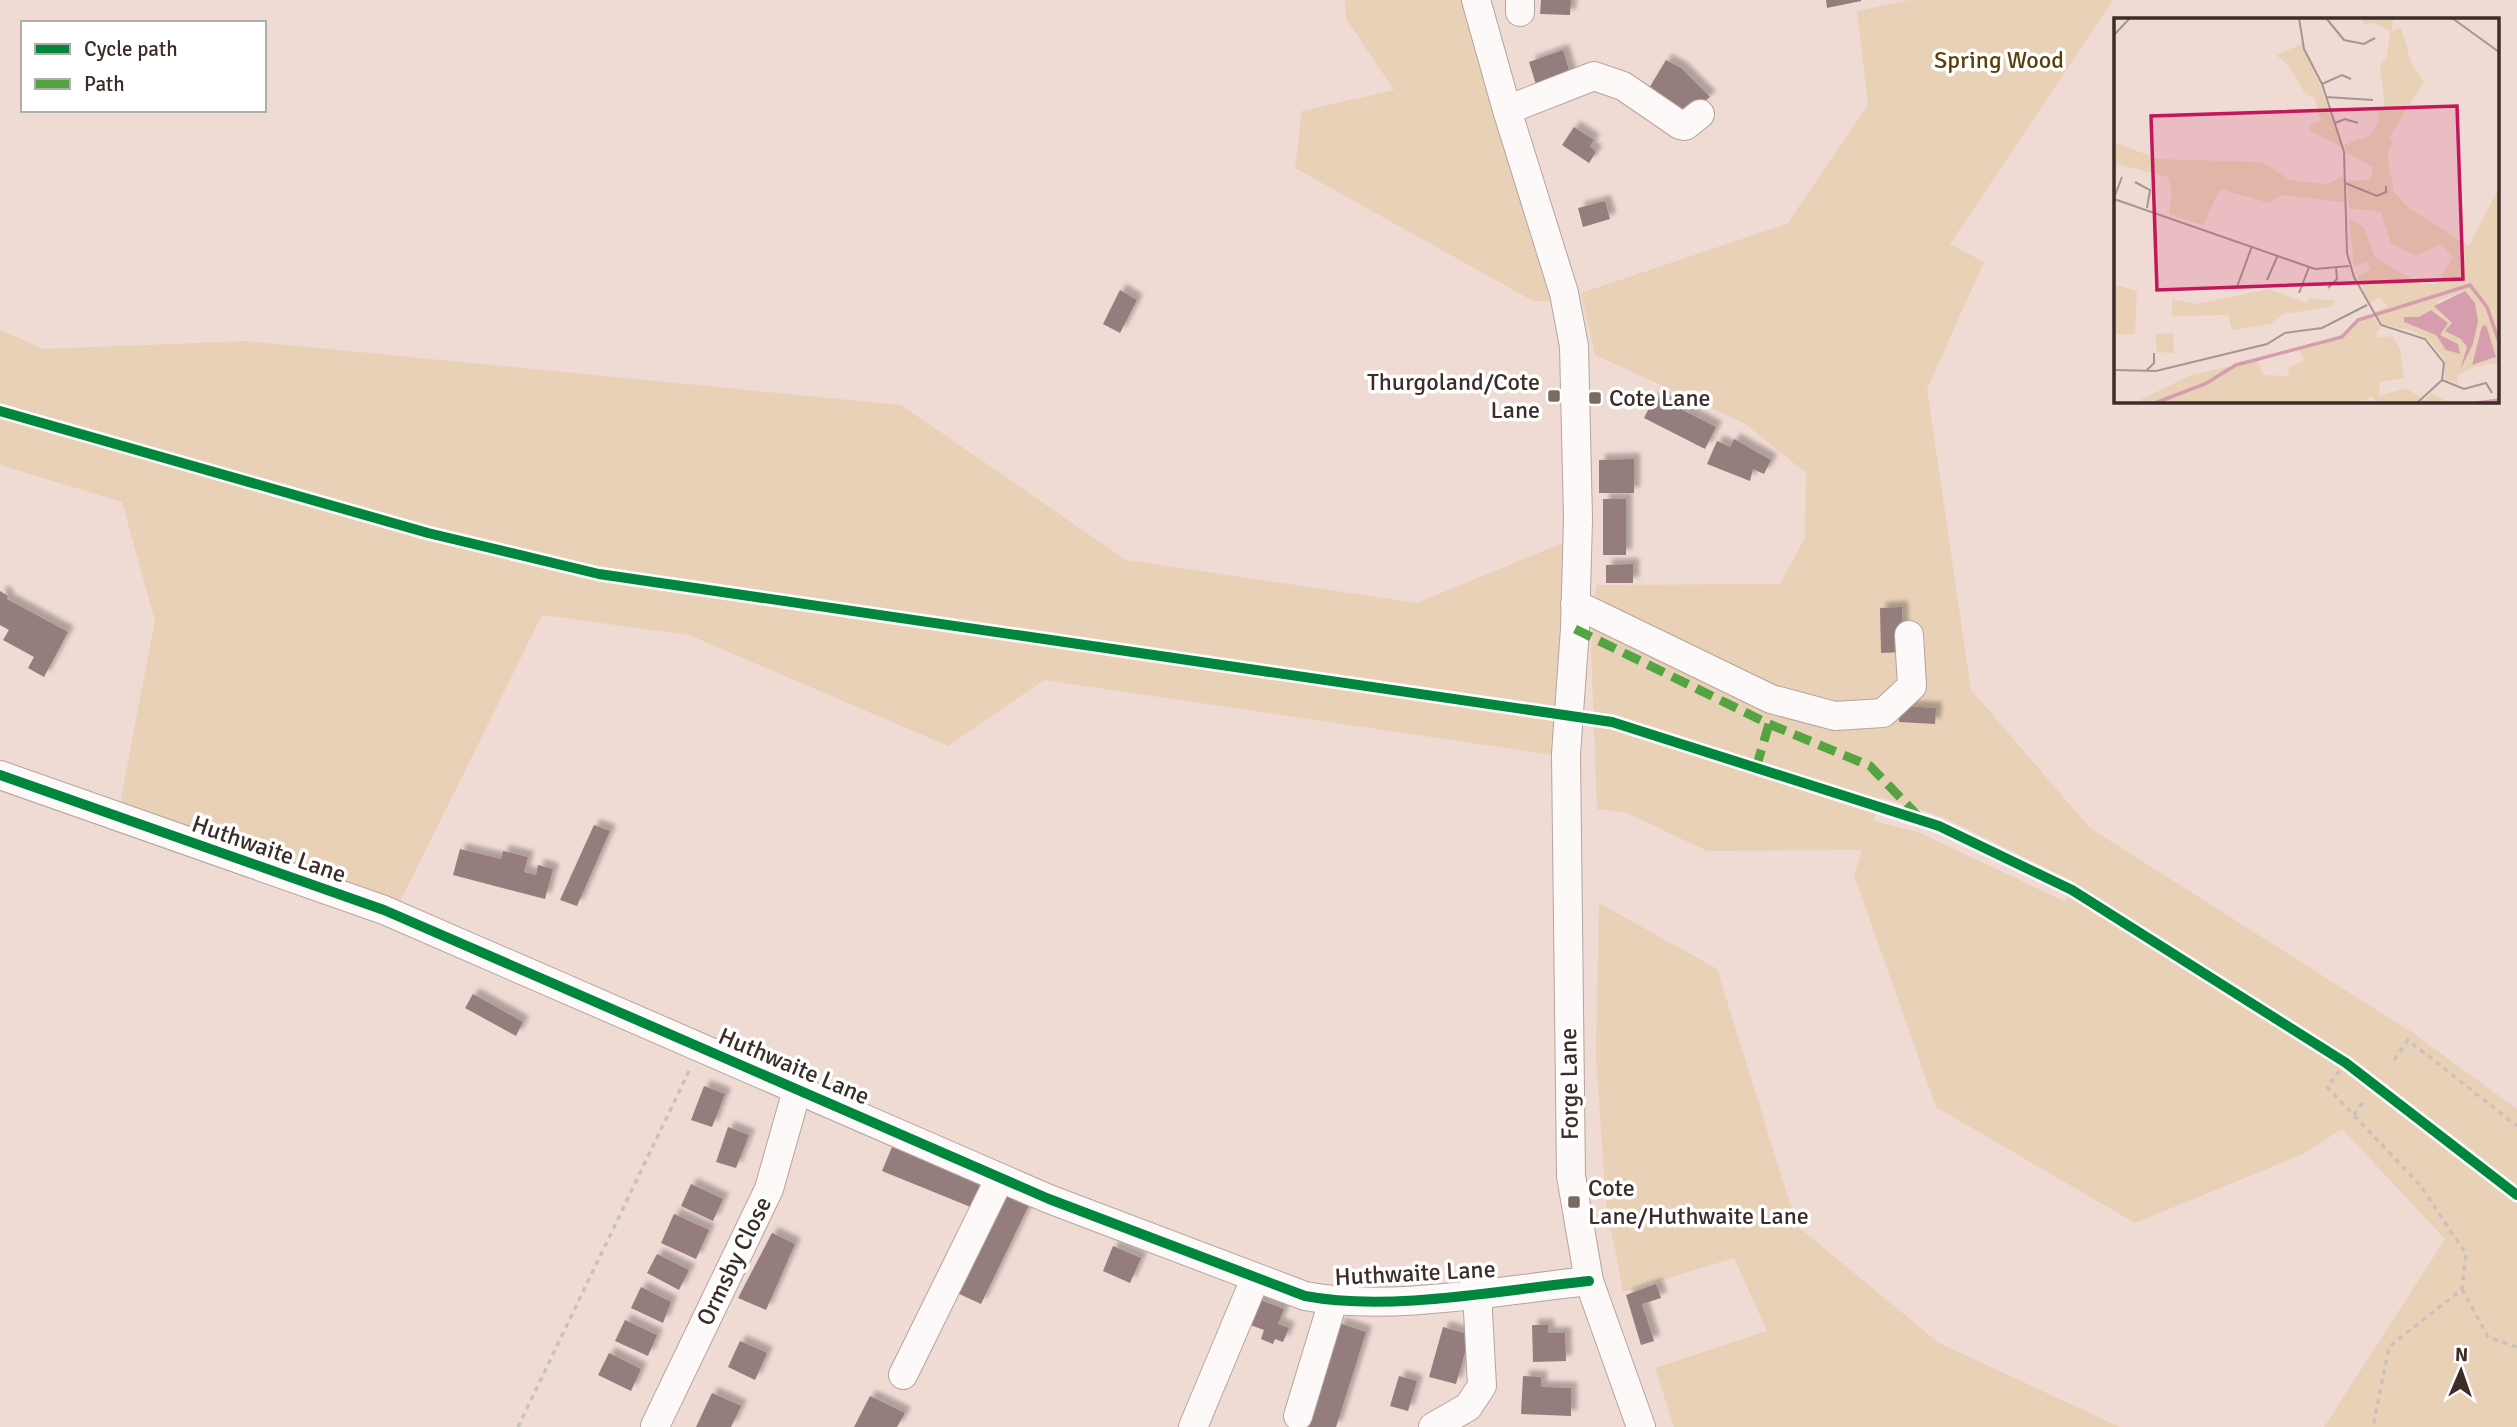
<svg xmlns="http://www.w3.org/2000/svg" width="2517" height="1427" viewBox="0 0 2517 1427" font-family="Signika,sans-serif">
  <defs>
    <filter id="shadow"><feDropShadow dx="6" dy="-6" stdDeviation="2" flood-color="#0004"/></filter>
  </defs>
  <rect width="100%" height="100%" fill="#f0dad4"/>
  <!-- green -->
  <path fill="#e8d1b7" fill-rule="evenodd" d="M1345 0H1465L1554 301H1533L1295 168 1302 111 1394 90 1346 19Z
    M1910 0H2113L1950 244 1984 262 1927 389 1971 690 2090 828 2413 1033 2517 1109V1427H2324L2445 1239 2342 1129 2303 1154 2135 1223 1936 1107 1854 875 1862 850 1707 851 1627 813 1597 809 1591 650 1596 585 1780 584 1805 538 1806 473 1744 423 1595 355 1581 293 1787 224 1868 105 1857 11ZM1881 797 1940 816 2072 881 2066 902 1918 832 1873 821Z
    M0 330 44 349 247 341 901 405 1126 560 1417 603 1565 542 1560 756 1044 680 948 746 689 635 542 615 400 902 120 803 155 621 122 502 0 465Z
    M1599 903 1717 969 1797 1226 1939 1343 2120 1427H1674L1655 1368 1767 1331 1734 1258 1623 1292 1606 1203 1596 1056Z"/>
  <!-- building -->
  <path fill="#947d7c" filter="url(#shadow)" d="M1541 0H1571L1570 15 1540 14Z
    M1826 0H1861V1L1827 8Z
    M1563 50 1572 80 1538 91 1529 62Z
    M1666 60 1681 68 1710 97 1679 120 1645 95Z
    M1574 127 1594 140 1590 146 1596 152 1589 163 1562 145Z
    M1605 201 1610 219 1583 227 1578 208Z
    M1120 290 1137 300 1120 333 1103 324Z
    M1655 396 1716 427 1705 449 1644 418Z
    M1734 439 1771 460 1764 474 1753 469 1750 481 1707 464 1717 441 1730 447Z
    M1634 459V493H1599V460Z
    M1603 499H1626V555H1603Z
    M1633 564V583H1606V565Z
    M0 591 8 596 7 599 68 632 44 677 28 668 34 657 3 640 9 630 0 625Z
    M1902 607 1903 652 1881 653 1880 608Z
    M1900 706 1936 708 1935 724 1899 722Z
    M594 825 610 831 577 906 560 900Z
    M460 849 501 859 503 851 528 857 524 872 536 875 538 865 553 869 545 899 453 875Z
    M473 994 523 1022 516 1036 465 1008Z
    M704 1086 725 1094 712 1127 691 1120Z
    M728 1127 749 1135 736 1168 716 1162Z
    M892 1147 982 1184 973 1208 882 1171Z
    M691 1184 723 1199 713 1221 681 1206Z
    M1005 1189 1031 1201 981 1304 955 1292Z
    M674 1214 709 1230 696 1259 661 1243Z
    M772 1233 795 1244 766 1310 738 1298Z
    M1113 1246 1141 1258 1130 1283 1103 1271Z
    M657 1254 689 1270 679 1290 647 1273Z
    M1656 1284 1661 1298 1642 1304 1654 1341 1641 1345 1626 1295Z
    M641 1287 671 1302 663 1323 631 1308Z
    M1255 1298 1284 1309 1278 1324 1289 1328 1283 1342 1275 1339 1273 1344 1261 1339 1264 1330 1245 1323Z
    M625 1320 657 1335 648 1356 615 1341Z
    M1339 1323 1366 1332 1336 1427H1306Z
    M1532 1325H1548V1333H1565L1566 1361 1533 1362Z
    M1443 1327 1470 1335 1456 1384 1429 1377Z
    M740 1341 767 1353 755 1380 728 1367Z
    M609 1353 641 1369 631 1391 598 1375Z
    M1399 1376 1417 1381 1408 1411 1390 1406Z
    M1523 1376 1541 1377V1387L1571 1388V1416L1521 1414Z
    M712 1393 741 1406 731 1427H696Z
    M870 1396 905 1413 897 1427H854Z"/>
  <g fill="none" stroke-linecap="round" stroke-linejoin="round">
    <!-- minor casing -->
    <g stroke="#b5a49f" stroke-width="30">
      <path id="minor" d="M1476 0 1507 110 1564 293 1574 346 1578 519 1575 629 1566 754 1571 1176 1589 1281 1641 1427
        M1520 12V0
        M1507 110 1594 76 1623 86 1680 125 1685 126 1700 114
        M1575 604 1771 699 1835 716 1883 713 1912 686 1909 635
        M0 775 384 910 1049 1199 1305 1296C1390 1312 1502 1290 1589 1281
        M903 1375 1000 1178
        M1298 1416 1333 1301
        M655 1426 769 1189 797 1090
        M1193 1427 1255 1279
        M1433 1427 1468 1407 1482 1386 1477 1292"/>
    </g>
    <!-- path -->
    <path stroke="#c8c2be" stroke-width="3.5" stroke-dasharray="5 5" stroke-linecap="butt" d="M2394 1060 2408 1040 2517 1126
      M2346 1063 2327 1087 2420 1185 2466 1254 2462 1289 2389 1347 2373 1427
      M2354 1115 2365 1099
      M2462 1289 2488 1337 2517 1347
      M518 1427 690 1069"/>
    <!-- minor -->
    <use href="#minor" stroke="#fdf9f9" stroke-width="28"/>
    <!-- quiet -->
    <path stroke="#54a442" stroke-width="9" stroke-dasharray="18 9" stroke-linecap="butt" d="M1575 629 1769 724 1756 768
      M1769 724 1870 766 1918 816"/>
    <!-- cycleway casing -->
    <g stroke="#fff" stroke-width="15">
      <path id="cycleway" d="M0 411 428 533 599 574 1612 722 1939 826 2072 890 2346 1063 2517 1195
        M0 775 384 910 1049 1199 1305 1296C1390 1312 1502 1290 1589 1281"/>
    </g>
    <!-- cycleway -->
    <use href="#cycleway" stroke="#00873e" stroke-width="10"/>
  </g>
  <!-- markers -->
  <g fill="#7b6a64" stroke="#fff" stroke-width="2.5">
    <rect x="1547" y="389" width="14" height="14" rx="3.5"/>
    <rect x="1588" y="391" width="14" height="14" rx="3.5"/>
    <rect x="1567" y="1195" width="14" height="14" rx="3.5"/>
  </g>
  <g text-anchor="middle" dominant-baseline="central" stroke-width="7" stroke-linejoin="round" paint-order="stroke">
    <!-- park labels -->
    <g font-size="24" fill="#59410c" stroke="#fff">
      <text x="1999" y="60">Spring Wood</text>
    </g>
    <!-- poi labels -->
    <g font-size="24" fill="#3c2d28" stroke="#fff" text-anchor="start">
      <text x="1540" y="382" text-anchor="end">Thurgoland/Cote<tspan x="1540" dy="28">Lane</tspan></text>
      <text x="1609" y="398">Cote Lane</text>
      <text x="1588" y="1188">Cote<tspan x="1588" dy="28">Lane/Huthwaite Lane</tspan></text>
    </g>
    <!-- street labels -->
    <g font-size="24" fill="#3c2d28" stroke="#fff">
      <text transform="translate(269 849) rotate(19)">Huthwaite Lane</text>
      <text transform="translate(794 1066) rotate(23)">Huthwaite Lane</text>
      <text transform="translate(1569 1084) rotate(-91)">Forge Lane</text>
      <text transform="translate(734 1261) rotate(-64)">Ormsby Close</text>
      <text transform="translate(1415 1273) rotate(-3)">Huthwaite Lane</text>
    </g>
  </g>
  <!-- overview -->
  <g transform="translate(2114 18)">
    <rect width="385" height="385" fill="#f0dad4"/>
    <path d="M248 0H280L277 13 287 10 298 47 310 64 275 120 279 122 273 138 280 174 295 190 355 228 385 170V344L357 350 344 357 343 365 331 361 330 341 316 323 299 313 268 306 260 294 273 288 266 279 255 286 244 258 257 252 253 244 240 249 235 201 250 209 261 240 307 266H323L339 239 327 226 302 238 277 225 267 194 235 190 233 163 256 162 259 149 232 135 230 127 255 118 265 103 263 92 271 90 266 46 273 39 276 13 261 5 250 6ZM350 273 361 285 350 351 353 329 347 320 331 313 338 305 323 284ZM305 299 329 310 325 317 340 324 332 332 322 317 289 301ZM368 308 381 340 358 346ZM188 26 206 67 227 128 195 113 196 107 207 103 200 79 192 77 175 48 162 37ZM0 124 44 141 148 144 176 162 212 166 230 158V184L167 177 155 185 106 171 89 207 55 196 58 173 54 159 3 146 0 173ZM0 266 23 273 21 316H0ZM155 271 193 285 196 280 221 283 217 289 169 296 157 306 118 312 114 297 58 298V281L83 286ZM258 296 267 311 262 314 264 320 278 318 286 330 290 360 266 364 265 378 292 370 310 382 317 375 336 385H261L259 379 241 385H20L77 357 143 342 150 357 174 358 175 349 190 343 184 329 223 319ZM59 315 60 335 43 334 41 316Z" fill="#e8d1b7" fill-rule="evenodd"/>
    <path d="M351 273 361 285 364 303 359 326 346 352 353 329 347 321 331 313 338 305 320 288ZM317 292 334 305 326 317 344 326 346 336 332 332 322 317 290 304V299H305ZM372 307 382 339 358 347 368 308Z" fill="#d59dae"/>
    <path fill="none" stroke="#d59dae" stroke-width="3.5" d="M41 385 91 366 122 347 228 319 244 302 356 267 373 289 385 324M363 385 385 382"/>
    <path fill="none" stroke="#a8958f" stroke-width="2" d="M185 0 190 31 208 66 230 134 233 235 240 259 267 307 311 321 330 345 328 362 303 385M212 0 230 22 250 26 261 20M338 0 385 34M0 17 16 0M208 66 228 57 237 61M212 79 259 82M221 105 231 101 244 105M21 164 36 172 33 190M231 165 263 178 272 174V168M0 180 8 159M0 181 201 251 235 248M153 262 164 237M123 269 138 228M214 270 223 261 222 249M185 275 195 249M0 352 42 353 153 326 171 315 208 310 253 287M32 353 40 345V335M328 362 350 371 372 365 378 375"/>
    <path fill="#c2185b" fill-opacity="0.15" stroke="#c2185b" stroke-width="3.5" d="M343 88 349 261 43 272 37 98Z"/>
    <rect width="385" height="385" fill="none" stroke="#3c2d28" stroke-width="3.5"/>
  </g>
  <!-- legend -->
  <rect x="21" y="21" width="245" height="91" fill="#ffffff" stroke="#b1aba9" stroke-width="2"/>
  <rect x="35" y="44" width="35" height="10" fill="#00873e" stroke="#b1aba9" stroke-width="2"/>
  <text x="84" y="56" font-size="21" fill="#3c2d28">Cycle path</text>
  <rect x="35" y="79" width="35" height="10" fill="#54a442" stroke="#b1aba9" stroke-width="2"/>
  <text x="84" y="91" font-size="21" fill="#3c2d28">Path</text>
  <!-- north arrow -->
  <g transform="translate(2461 1371) rotate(2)" stroke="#ffffff" stroke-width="5" paint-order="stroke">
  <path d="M0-5L12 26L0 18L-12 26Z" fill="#3c2d28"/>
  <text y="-10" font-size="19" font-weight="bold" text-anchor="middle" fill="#3c2d28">N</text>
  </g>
</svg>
